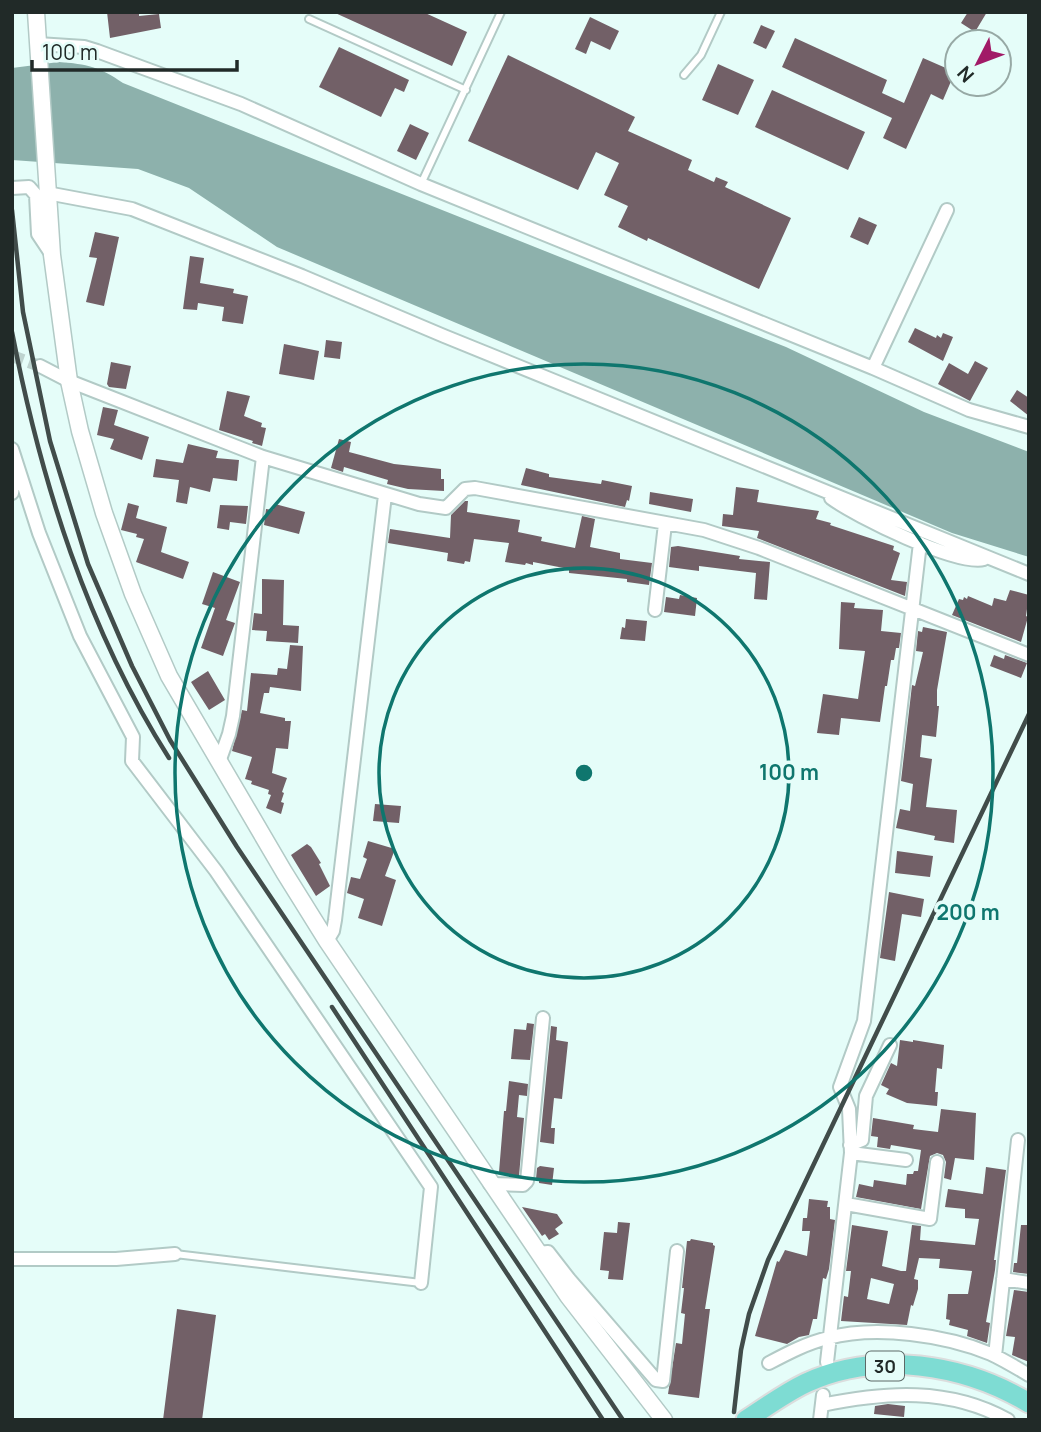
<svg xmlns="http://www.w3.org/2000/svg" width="1041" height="1432" viewBox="0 0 1041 1432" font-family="Manrope,sans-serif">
  <rect width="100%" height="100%" fill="#e5fdf9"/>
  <!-- water -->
  <path fill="#8db1ac" d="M59 62C87 64 100 67 123 83L786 347 924 412 1029 452V557L952 533 277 247 189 188 138 169 12 160V68Z"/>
  <!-- building -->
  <path fill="#726067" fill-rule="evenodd" d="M107 12H139V16L159 14 161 28 110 38Z
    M333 12H423L467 32 452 66Z
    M968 12H987L975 32 961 23Z
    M590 17 619 31 610 50 591 41 586 54 575 49Z
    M761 25 775 31 766 49 753 43Z
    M795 38 887 80 882 93 904 103 923 58 955 72 943 100 931 94 906 149 883 138 892 118 782 67Z
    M339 47 409 80 404 92 395 88 381 117 319 87Z
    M508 55 635 117 628 131 692 160 688 170 714 182 716 177 728 182 725 187 791 218 759 289 648 238 647 241 618 227 628 206 604 195 619 163 596 152 578 190 468 141Z
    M718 64 754 80 738 115 702 100Z
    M772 90 865 132 848 170 755 127Z
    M410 124 429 133 416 160 397 151Z
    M859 217 877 225 868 245 850 237Z
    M95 232 119 237 104 306 86 302 97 258 89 257Z
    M190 256 204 258 200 283 234 289 233 293 248 296 243 324 222 321 224 307 198 303 197 310 183 309Z
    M915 328 936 338 937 335 941 338 943 333 953 337 943 361 908 342Z
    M326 340 342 342 340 359 324 357Z
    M284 344 319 351 314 380 279 374Z
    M975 361 988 368 970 401 938 384 949 363 968 374Z
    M111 362 131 366 126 389 109 387 107 384Z
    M1017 390 1029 398V416L1010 401Z
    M227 391 250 396 244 416 262 423 261 427 266 428 262 446 252 443 253 441 219 430Z
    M103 407 118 410 114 425 149 437 142 460 110 449 114 439 97 435Z
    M339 439 351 442 349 452 394 464 441 469V479H444V491L408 489 387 484 388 480 344 467 343 472 331 468Z
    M188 444 218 451 216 458 239 460 237 481 213 478 210 492 190 487 187 504 176 502 179 480 153 477 156 459 183 463Z
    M526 468 549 474V477L601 484 602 480 632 486 629 501 627 500 625 507 521 485Z
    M736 487 759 490 757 502 819 511 816 519 831 523 830 525 894 546 893 550 900 553 891 580 907 582 905 596 757 538 759 531 722 526 723 514 733 515Z
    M650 492 693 499 691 512 649 504Z
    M465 501H468L467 512 520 520 518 532 542 537 541 541 575 548 582 516 595 519 590 547 620 553V559L652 563 649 585 627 582V579L569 573V569L533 562V565L526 563 525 565 505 562 509 543 474 539 470 562 465 561 464 564 447 561 448 553 388 543 390 529 450 538 451 515Z
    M128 503 139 506 136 518 167 527 161 552 189 562 183 579 136 562 144 539 136 537 137 534 121 530Z
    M275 504 305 512 299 534 264 525 266 509 273 510Z
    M220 505 248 506 246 524 230 522 229 530 217 528Z
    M678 546 740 556 739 559 770 562 767 600 754 599 756 573 699 566V571L669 567 671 547Z
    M213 572 240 582 226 620 235 623 223 656 201 648 215 608 202 604Z
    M262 579 284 580 283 625 299 626 298 643 266 641 267 631 252 630 254 613 262 614Z
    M1010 590 1029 595 1026 616 1028 617 1021 642 952 615 959 599 963 600 964 597 967 599 968 596 992 606 994 598 1006 601Z
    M680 595 697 598 695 616 664 612 666 597 679 599Z
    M841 602 855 603 854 608 883 610 881 631 901 633 899 648H896L894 660H891L887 686H885L880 722 841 718 839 735 817 733 823 694 858 699 865 651 839 649Z
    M626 619 647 621 645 641 620 639 622 627 625 628Z
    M923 627 947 632 937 690V706H939L936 737 922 735 920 757 932 759 926 807 957 810 954 843 934 840 935 836 896 828 900 809 910 811 913 784 901 781 912 685 915 686 923 652 916 651 918 631 922 632Z
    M290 645 303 646 301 691 270 687 269 693H264L260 713 285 718V721H291L288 749 276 748 272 773 287 778 282 792 284 793 281 802 284 803 281 814 266 808 271 795 268 794 269 790 251 784 252 781 245 779 252 757 232 751 242 710 247 711 251 673 277 675 278 668 287 669Z
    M994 655 1004 659 1005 655 1027 663 1021 678 990 666Z
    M208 671 225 700 209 710 191 682Z
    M375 804 401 806 399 823 373 821Z
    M368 841 395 849 385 876 396 880 382 926 358 918 364 899 347 893 351 877 360 879 367 859 363 857Z
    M307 844 311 847 321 863 319 864 330 886 316 896 291 855Z
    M897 851 933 856 930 877 895 873Z
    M889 892 924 899 921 917 902 914 895 961 880 958Z
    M527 1023 534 1024 530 1060 511 1059 514 1029 526 1030Z
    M551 1026 557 1027 556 1040 568 1042 562 1099 554 1098 551 1128H555L554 1144 540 1142Z
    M900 1040 913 1042V1040L944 1045 942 1069 937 1068 935 1092H938L937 1106 907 1103 886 1094 889 1089 881 1085 891 1063 897 1066Z
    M509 1081 528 1084 527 1096 519 1095 517 1117 524 1118 519 1176 499 1172 504 1111H506Z
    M941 1109 976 1113 974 1160 955 1158 951 1180 944 1178 946 1162 943 1155 937 1153 930 1156 921 1209 856 1197 859 1184 873 1187 874 1180 906 1185 907 1174H913L914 1171H918L921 1150 891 1145 890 1149 877 1147 878 1137 871 1136 873 1118 914 1125 913 1129 938 1132Z
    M540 1166 554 1168 552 1185 539 1183V1180L536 1179 537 1168Z
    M986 1167 1006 1170 994 1260H996L995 1270 986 1322 990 1323 987 1343 967 1336 968 1330 949 1325 950 1320 946 1319 948 1294H968L972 1271 939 1268 940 1259 919 1258 914 1279 918 1280V1289L913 1306 911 1305 907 1325 841 1321 844 1296 848 1297 851 1271H846L852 1225 888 1231 882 1266 901 1271H906L912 1225 921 1226 920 1240 975 1245 979 1219 965 1218V1209L945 1207 948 1189 983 1194ZM871 1278 894 1284 889 1304 867 1299Z
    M809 1199 828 1201 827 1207H830V1219L835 1220 829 1269 826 1279 823 1278 817 1319H813L809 1335 799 1337 787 1344 755 1336 777 1261 779 1262 785 1250 807 1256 810 1231H802L803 1218H807Z
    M522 1207 557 1214 563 1223 555 1229 559 1234 549 1240 545 1234 542 1236Z
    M618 1222 630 1223 623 1280 608 1279 609 1271 600 1270 604 1232 617 1233Z
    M1021 1225H1029V1274L1013 1272 1014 1263H1017Z
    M691 1239 713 1243V1245L715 1246 705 1309H710L699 1398 668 1394 676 1343 682 1344 685 1314 681 1313 684 1288H682L687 1241H690Z
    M1014 1290 1029 1292V1362L1012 1355 1015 1337 1006 1336Z
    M177 1309 216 1315 202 1420H163Z
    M888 1404 905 1406 904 1417 874 1414 875 1406Z"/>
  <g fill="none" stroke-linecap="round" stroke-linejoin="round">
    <!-- minor-tunnel -->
    <path stroke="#bed3cf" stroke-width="12" stroke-dasharray="12 6" stroke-linecap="butt" d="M12 356 40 366"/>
    <!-- service casing -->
    <g stroke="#b2cac6" stroke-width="10">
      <path id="service" d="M309 19 466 90
        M684 75 701 55 721 12
        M421 184 501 12
        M175 1254 421 1283"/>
    </g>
    <!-- minor casing -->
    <g stroke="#b2cac6" stroke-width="16">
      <path id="minor" d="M38 44 84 47 97 51 241 104 421 184 873 368 969 410 1029 427
        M12 188 29 187 36 195 38 234 52 255
        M47 193 132 209 302 276 444 336 1029 574
        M40 366 69 381 263 457 419 504 446 508 465 489 475 488 704 530 759 548 1029 655
        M873 368 947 210
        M12 449 39 533 80 636 133 737 132 761 216 871 431 1187 421 1283
        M12 493 16 467
        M831 498C855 516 957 566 984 559
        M655 610 665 524
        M219 762 229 734 233 716 263 457
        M327 941 333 931 335 920 385 495
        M850 1145 862 1140 866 1096 890 1045
        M851 1153 906 1160
        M490 1184 523 1185 527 1181 543 1018
        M846 1204 930 1219 937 1162
        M539 1253 548 1252 569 1279 656 1380 663 1381 677 1251
        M12 1259H116L175 1254
        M1003 1279 1029 1283
        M995 1356 1018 1140
        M827 1362 851 1153 849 1109 840 1087 864 1021 920 543
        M769 1363C788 1353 807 1343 828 1338 876 1325 946 1335 991 1354 1004 1360 1017 1368 1029 1375
        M822 1405C885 1392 949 1387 1008 1420
        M820 1420 823 1395"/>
    </g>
    <!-- tertiary casing -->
    <g stroke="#b2cac6" stroke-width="19">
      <path id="tertiary" d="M36 12 52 255 69 381 80 431 104 513 133 594 169 676 284 872 327 941 568 1296 664 1420"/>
    </g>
    <!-- primary casing -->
    <g stroke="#dbdddd" stroke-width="23">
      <path id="primary" d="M746 1420C766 1407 785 1393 806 1383 877 1350 964 1364 1029 1403"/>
    </g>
    <!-- service -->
    <use href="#service" stroke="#fff" stroke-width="6"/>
    <!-- minor -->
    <use href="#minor" stroke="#fff" stroke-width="12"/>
    <!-- tertiary -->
    <use href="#tertiary" stroke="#fff" stroke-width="16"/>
    <!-- primary -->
    <use href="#primary" stroke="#7edcd3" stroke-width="19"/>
    <!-- rail -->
    <path stroke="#414c4a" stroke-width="4.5" d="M12 210 23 312 50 441 88 564 132 666 170 740 237 847 623 1420
      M12 332C41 481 87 629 169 758
      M332 1007 603 1420
      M734 1412 741 1350 749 1314 768 1260 1029 714"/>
  </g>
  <!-- distance rings -->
  <g fill="none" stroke="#0f766e" stroke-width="3.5">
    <circle cx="584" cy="773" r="205"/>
    <circle cx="584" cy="773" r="409"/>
  </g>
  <g text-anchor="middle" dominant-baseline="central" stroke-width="7" stroke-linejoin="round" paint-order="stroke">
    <!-- shield labels -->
    <rect fill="#e5fdf9" stroke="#5c6967" stroke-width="2" x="866" y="1351.5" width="38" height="29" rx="5"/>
    <g font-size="18" font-weight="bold" fill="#212a28">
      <text x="885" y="1366">30</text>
    </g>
  </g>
  <circle cx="584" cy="773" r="10" fill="#0f766e" stroke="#e5fdf9" stroke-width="3.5"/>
  <g font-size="21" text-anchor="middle" font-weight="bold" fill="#0f766e" stroke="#e5fdf9" stroke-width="7" stroke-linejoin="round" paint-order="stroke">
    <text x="789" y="780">100 m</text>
    <text x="968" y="920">200 m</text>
  </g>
  <!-- border -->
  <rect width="1041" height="1432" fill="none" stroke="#212a28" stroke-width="28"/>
  <!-- north arrow -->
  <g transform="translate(978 63) rotate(228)"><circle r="33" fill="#e5fdf9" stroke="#97a9a5" stroke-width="2"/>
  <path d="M0-5L12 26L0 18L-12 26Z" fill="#a11a67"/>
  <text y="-10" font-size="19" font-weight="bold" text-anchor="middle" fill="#212a28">N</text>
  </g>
  <!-- scale -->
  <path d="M32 60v10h205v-10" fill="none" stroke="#212a28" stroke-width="3.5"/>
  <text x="42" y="60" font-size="21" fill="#212a28" stroke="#e5fdf9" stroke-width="5" paint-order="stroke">100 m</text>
</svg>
